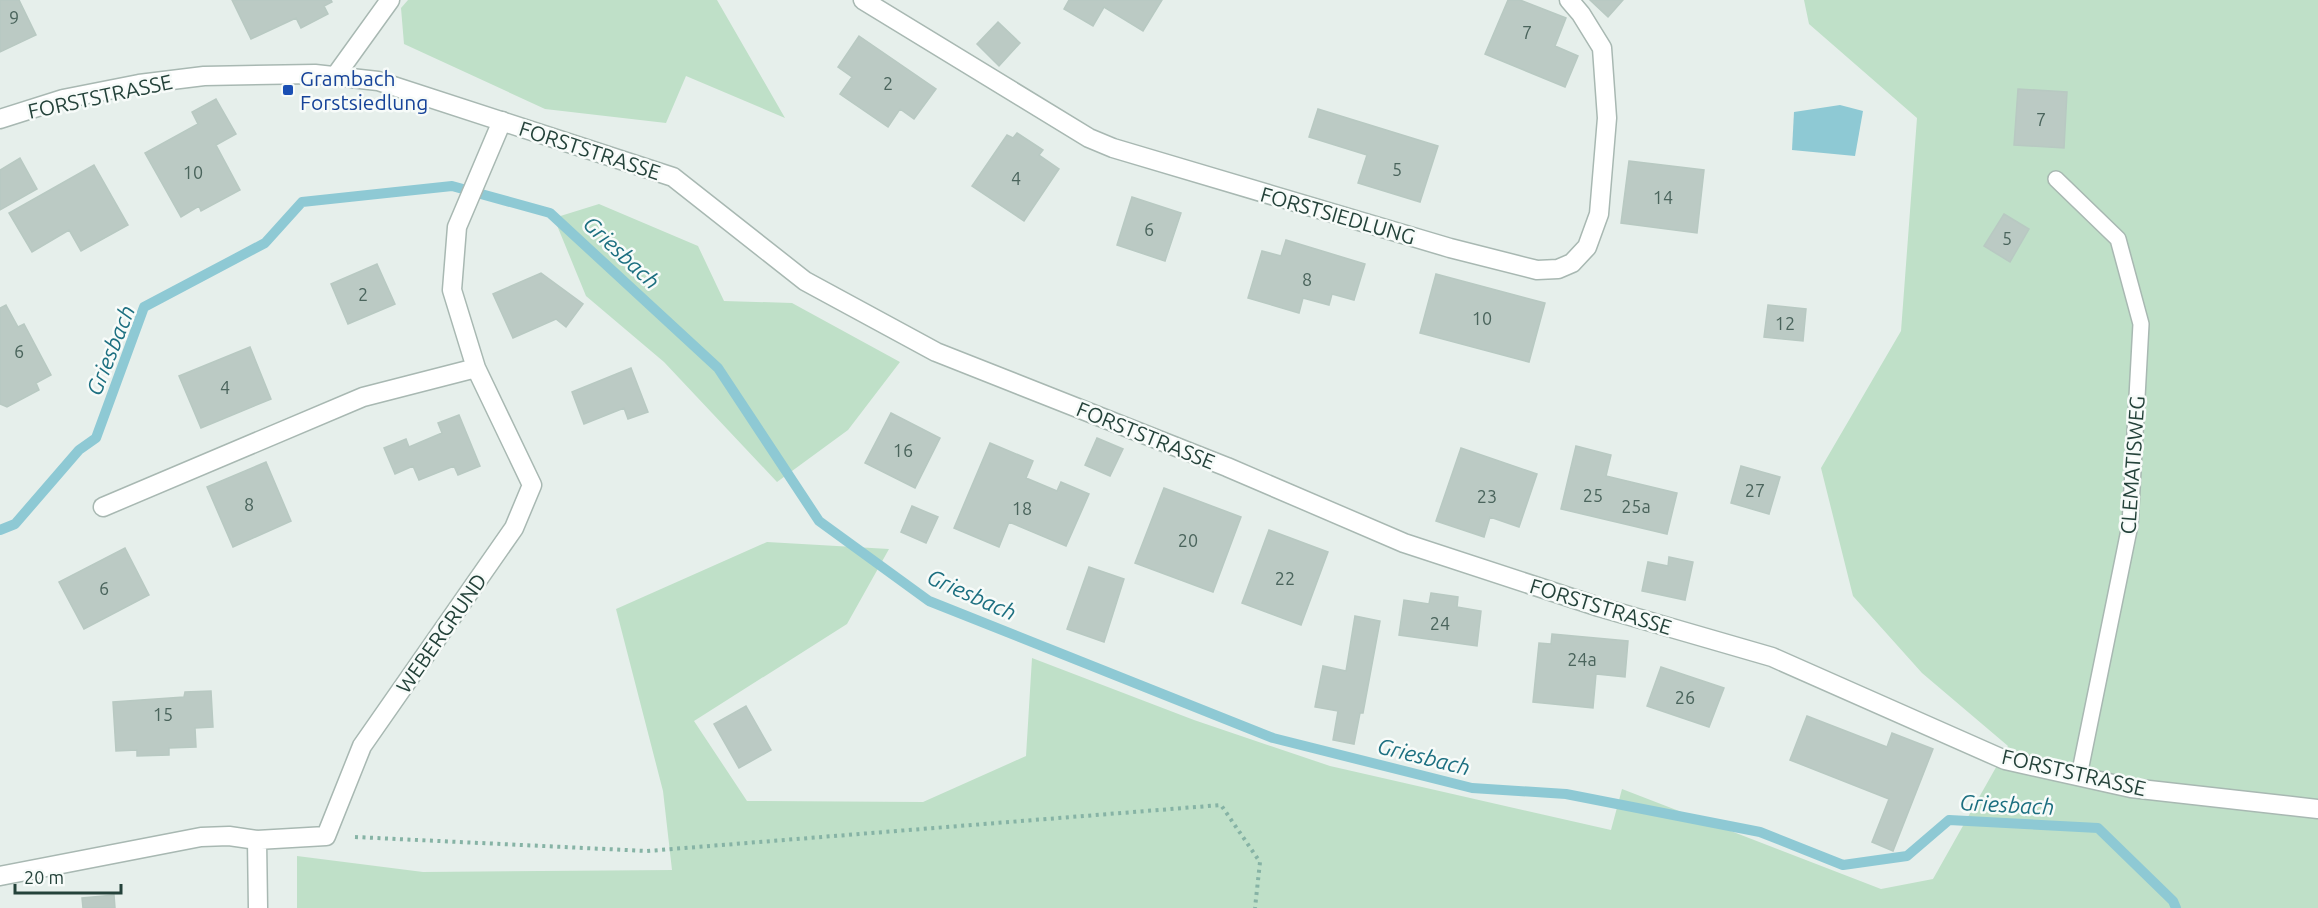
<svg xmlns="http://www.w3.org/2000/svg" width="2318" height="908" viewBox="0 0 2318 908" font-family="Ubuntu,sans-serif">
  <rect width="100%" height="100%" fill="#e6efeb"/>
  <!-- green -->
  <path fill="#bfe0c8" d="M408 0H717L785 118 686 76 666 123 545 109 404 44 401 8Z
    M1804 0H2318V908H297V856L423 872 672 870 663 791 616 609 767 542 889 549 847 624 694 721 747 801 923 802 1026 756 1032 658 1194 720 1330 766 1611 830 1622 789 1881 889 1933 879 2008 746 1922 673 1853 596 1821 468 1901 331 1917 118 1809 24Z
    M599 204 698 246 724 301 792 303 900 362 848 430 777 482 664 362 586 296 554 218Z"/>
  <!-- water -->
  <path fill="#8ec9d4" d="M1840 105 1863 111 1855 156 1792 150 1794 112Z"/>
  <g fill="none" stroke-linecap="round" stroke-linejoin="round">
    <!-- stream -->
    <path stroke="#8ec9d4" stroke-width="10" d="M0 530 15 524 79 450 96 438 144 307 265 243 302 202 452 186 550 213 718 368 819 521 929 601 1273 738 1472 788 1566 794 1760 832 1843 865 1907 856 1949 820 2098 828 2173 901 2176 908"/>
  </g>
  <!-- building -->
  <path fill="#bbcac4" stroke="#b8c9c2" stroke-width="1.5" d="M0 0H19L36 35 0 52Z
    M232 0H331L332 2 324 6 328 14 301 28 296 18 251 39Z
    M1069 0H1162L1143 31 1104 7 1093 26 1064 9Z
    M1508 0H1520L1566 18 1555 46 1578 56 1565 87 1485 54Z
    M1590 0H1623L1608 17Z
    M998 22 1020 43 999 66 977 44Z
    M859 36 936 89 914 119 900 109 888 127 840 94 852 77 838 67Z
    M2018 89 2067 92 2064 148 2014 145Z
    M216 99 236 134 216 145 240 190 201 211 199 206 181 217 145 153 198 124 192 112Z
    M1318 109 1438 146 1420 202 1358 183 1367 155 1309 137Z
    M1017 133 1043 150 1039 155 1059 169 1024 221 972 186 1007 135 1013 138Z
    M20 158 37 189 0 210V170Z
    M1629 161 1704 170 1697 233 1621 223Z
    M94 165 128 225 81 251 69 230 32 252 9 213Z
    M1132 197 1181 213 1165 261 1117 245Z
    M2004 214 2029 229 2010 262 1984 246Z
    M1286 240 1365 264 1354 300 1332 294 1329 305 1303 298 1299 313 1248 298 1262 251 1281 256Z
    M377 264 395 304 348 324 331 284Z
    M541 273 583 304 566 327 556 319 513 338 493 294Z
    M1436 274 1545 303 1529 362 1420 333Z
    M6 305 18 327 24 324 51 375 36 383 39 390 7 407 0 404V308Z
    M1768 305 1806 309 1803 341 1764 337Z
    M250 347 271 399 201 428 179 376Z
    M631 368 648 412 628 419 624 408 584 424 572 392Z
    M891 413 940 438 915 488 865 463Z
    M459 415 480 466 458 475 454 466 419 480 413 466 395 474 384 448 406 439 409 447 442 433 438 423Z
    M1097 438 1123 449 1110 476 1085 465Z
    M990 443 1033 461 1026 478 1057 491 1061 482 1089 494 1066 546 1009 522 999 547 954 528Z
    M1576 446 1611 455 1606 476 1677 493 1667 534 1561 509Z
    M1461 448 1537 474 1519 527 1490 517 1484 537 1436 521Z
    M266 462 291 521 233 547 207 487Z
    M1741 466 1780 477 1769 514 1731 503Z
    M1164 488 1241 517 1213 592 1135 563Z
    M912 506 938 517 926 543 901 532Z
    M1269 530 1328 552 1301 625 1242 603Z
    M125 548 149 595 84 629 59 582Z
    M1669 557 1693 562 1685 600 1642 591 1648 562 1668 566Z
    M1089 567 1124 579 1104 642 1067 629Z
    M1431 593 1458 597 1457 607 1481 611 1477 646 1399 635 1404 600 1429 604Z
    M1355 616 1380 621 1363 713H1360L1354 744 1333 740 1338 711 1315 707 1323 666 1346 671Z
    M1552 634 1628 641 1625 677 1596 674 1593 708 1533 702 1539 643 1551 644Z
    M1661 667 1724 688 1709 727 1647 706Z
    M211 691 213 727 195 728 196 747 169 748V755L137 756V750L116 751 113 702 184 697 185 692Z
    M746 706 771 750 739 768 714 724Z
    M1807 716 1887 747 1892 733 1933 749 1893 851 1872 842 1889 799 1790 760Z
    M114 895 115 908H83L82 898Z"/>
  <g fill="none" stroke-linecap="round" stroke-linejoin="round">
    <!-- service casing -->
    <g stroke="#a8b8b2" stroke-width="18">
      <path id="service" d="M2056 179 2118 239 2141 324 2130 525 2079 776"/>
    </g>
    <!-- minor casing -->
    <g stroke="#a8b8b2" stroke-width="21">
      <path id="minor" d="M863 0 1089 138 1113 148 1450 248 1537 270 1558 269 1572 263 1587 247 1599 214 1607 118 1602 48 1581 14 1569 0
        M336 75 390 0
        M103 507 363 397 476 368
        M257 840 326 836 362 746 514 528 532 485 476 368 452 290 457 227 502 121
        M0 876 201 837 229 836 257 840 258 908"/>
    </g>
    <!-- tertiary casing -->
    <g stroke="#a8b8b2" stroke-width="21">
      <path id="tertiary" d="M0 119 63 99 139 84 204 76 315 74 378 81 673 177 805 281 936 352 1227 467 1404 543 1599 607 1772 657 2005 760 2131 788 2318 809"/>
    </g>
    <!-- path -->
    <path stroke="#86b3a5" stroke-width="4" stroke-dasharray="3 4.5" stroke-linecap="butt" d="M355 837 647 851 1221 805 1260 862 1255 908"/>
    <!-- service -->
    <use href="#service" stroke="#fff" stroke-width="15"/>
    <!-- minor -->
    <use href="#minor" stroke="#fff" stroke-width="18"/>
    <!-- tertiary -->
    <use href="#tertiary" stroke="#fff" stroke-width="18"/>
  </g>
  <!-- markers -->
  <rect fill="#1a4fb4" stroke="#f7fbf9" stroke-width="2" x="282" y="84" width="12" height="12" rx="3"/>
  <g text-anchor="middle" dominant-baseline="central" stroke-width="5" stroke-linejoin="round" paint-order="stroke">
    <!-- number labels -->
    <g font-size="18" fill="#4a645c">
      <text x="14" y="17">9</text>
      <text x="1527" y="32">7</text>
      <text x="888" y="83">2</text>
      <text x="2041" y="119">7</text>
      <text x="1397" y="169">5</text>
      <text x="193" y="172">10</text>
      <text x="1016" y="178">4</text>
      <text x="1663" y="197">14</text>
      <text x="1149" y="229">6</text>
      <text x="2007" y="238">5</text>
      <text x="1307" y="279">8</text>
      <text x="363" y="294">2</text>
      <text x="1482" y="318">10</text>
      <text x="1785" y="323">12</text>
      <text x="19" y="351">6</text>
      <text x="225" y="387">4</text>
      <text x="903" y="450">16</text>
      <text x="1755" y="490">27</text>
      <text x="1593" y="495">25</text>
      <text x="1487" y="496">23</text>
      <text x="249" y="504">8</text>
      <text x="1636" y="506">25a</text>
      <text x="1022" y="508">18</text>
      <text x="1188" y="540">20</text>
      <text x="1285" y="578">22</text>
      <text x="104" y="588">6</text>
      <text x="1440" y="623">24</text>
      <text x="1582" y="659">24a</text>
      <text x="1685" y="697">26</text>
      <text x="163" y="714">15</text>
    </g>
    <!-- transit labels -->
    <g font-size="21" fill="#164399" stroke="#f7fbf9" text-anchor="start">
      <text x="300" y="78">Grambach<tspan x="300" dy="24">Forstsiedlung</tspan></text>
    </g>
    <!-- street labels -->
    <g font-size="21" fill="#24423a" stroke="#f7fbf9">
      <text transform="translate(100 96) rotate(-12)">FORSTSTRASSE</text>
      <text transform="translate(590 150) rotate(18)">FORSTSTRASSE</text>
      <text transform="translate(1338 215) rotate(16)">FORSTSIEDLUNG</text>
      <text transform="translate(1146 435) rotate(22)">FORSTSTRASSE</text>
      <text transform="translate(2132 465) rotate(-86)">CLEMATISWEG</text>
      <text transform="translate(1601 606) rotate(17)">FORSTSTRASSE</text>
      <text transform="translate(441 633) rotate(-55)">WEBERGRUND</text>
      <text transform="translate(2074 772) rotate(13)">FORSTSTRASSE</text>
    </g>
    <!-- water labels -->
    <g font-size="22" font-style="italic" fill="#1c6f80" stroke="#f7fbf9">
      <text transform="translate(622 252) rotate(43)">Griesbach</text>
      <text transform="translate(110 350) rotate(-68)">Griesbach</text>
      <text transform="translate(972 594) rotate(24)">Griesbach</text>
      <text transform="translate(1424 756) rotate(14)">Griesbach</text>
      <text transform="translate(2007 804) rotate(3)">Griesbach</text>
    </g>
  </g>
  <!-- scale -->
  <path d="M15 884v9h106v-9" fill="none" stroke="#24423a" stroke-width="3"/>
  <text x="24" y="884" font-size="18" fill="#24423a" stroke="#f7fbf9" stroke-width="4.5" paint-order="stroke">20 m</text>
</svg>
